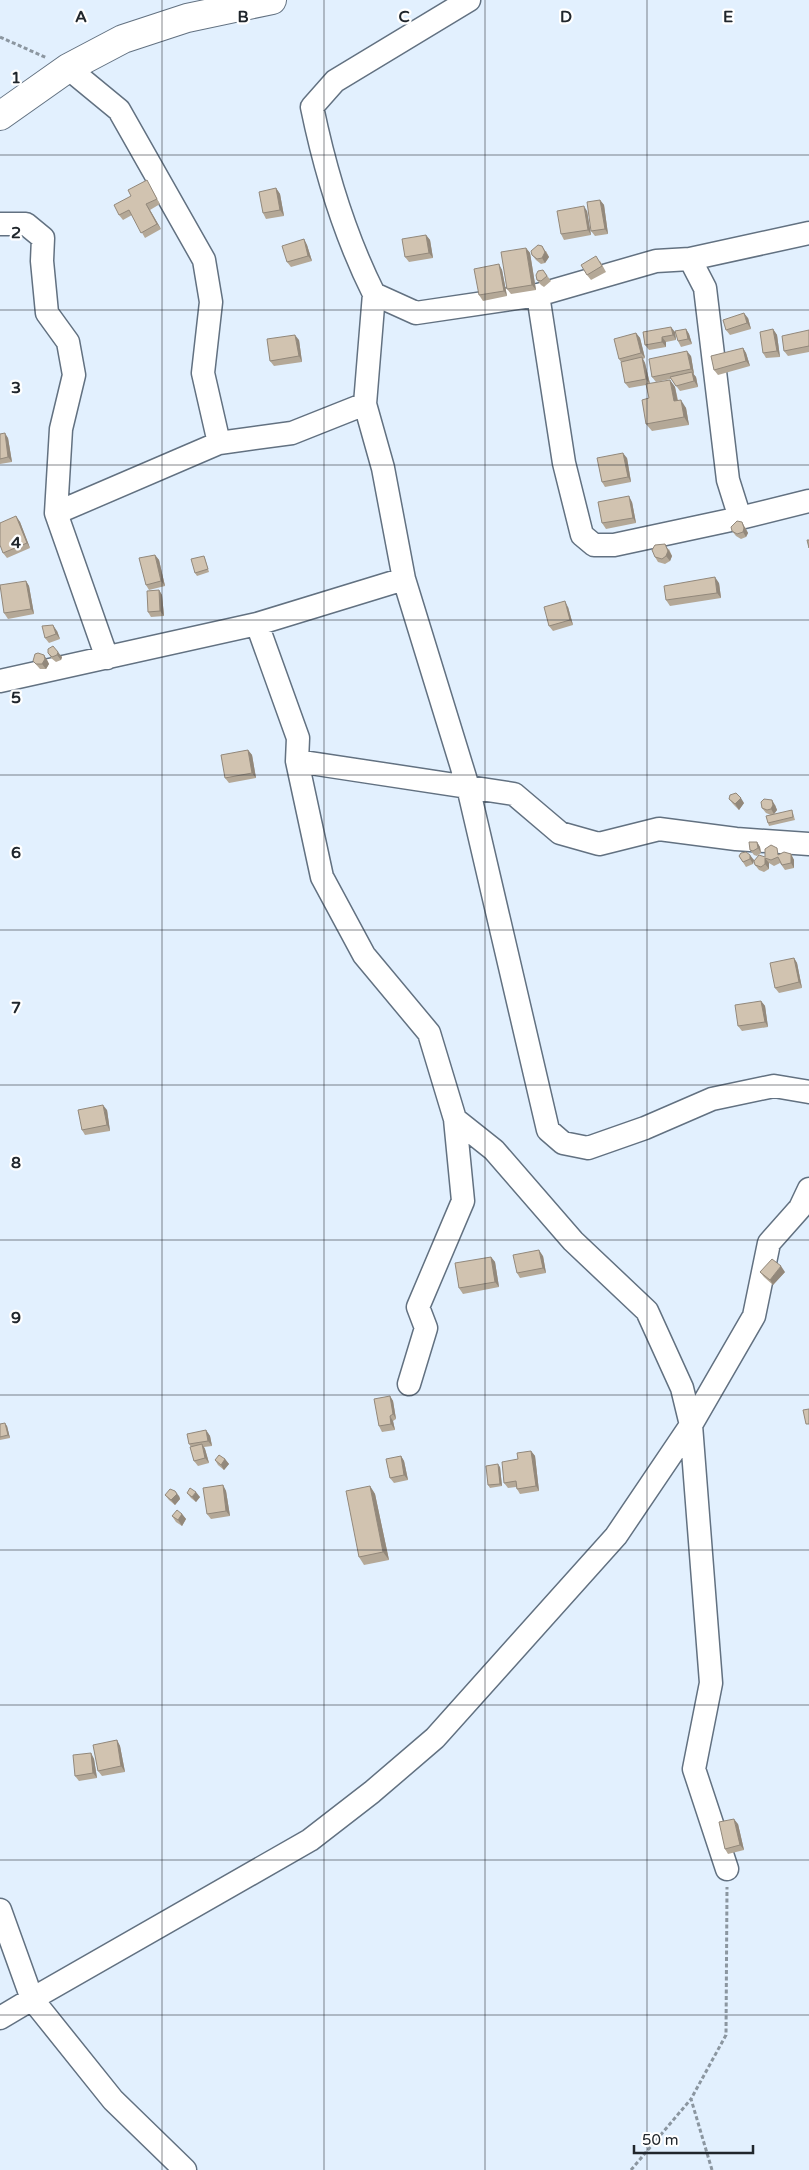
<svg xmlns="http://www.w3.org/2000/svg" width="809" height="2170" viewBox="0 0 809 2170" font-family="'Varela Round',sans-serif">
  <rect width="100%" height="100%" fill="#e2f0fe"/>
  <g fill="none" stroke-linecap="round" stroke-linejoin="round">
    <!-- minor casing -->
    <g stroke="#627181" stroke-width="25">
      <path id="minor" d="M469 0 335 81 312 107C325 170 345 236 374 294L416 313 538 295 656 261 690 259 705 288 728 480 740 518 809 501
        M68 68 119 110 204 260 211 302 203 373 219 443
        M0 224H26L43 238 42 261 47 313 68 342 74 375 61 429 56 513
        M690 259 809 233
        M374 294 365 404 383 468 404 579 468 787 548 1130 563 1143 588 1148 645 1128 712 1099 774 1086 809 1092
        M538 295 564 463 582 535 594 545H614L740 518
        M257 624 298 738 297 761 322 877 364 955 429 1033 455 1119 494 1150 573 1241 647 1311 682 1388 691 1425 711 1683 694 1769 727 1869
        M107 658 56 513 219 443 292 433 365 404
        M0 681 257 624 404 579
        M297 761 514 794 560 833 599 844 659 829 736 839 809 844
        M409 1384 426 1328 418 1307 463 1201 455 1119
        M0 1910 32 1999 0 2018
        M185 2170 113 2100 32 1999 310 1840 372 1792 435 1738 616 1536 691 1425 754 1316 769 1243 800 1208 809 1189"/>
    </g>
    <!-- major casing -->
    <g stroke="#627181" stroke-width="30">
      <path id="major" d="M0 116 68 68 123 39 187 18 272 0"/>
    </g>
    <!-- path -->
    <path stroke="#8b96a0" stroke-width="3" stroke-dasharray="4 2.5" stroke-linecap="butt" d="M0 37 47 58
      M631 2170 691 2099
      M712 2170 691 2099 726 2035 727 1887"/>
    <!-- minor -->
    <use href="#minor" stroke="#fff" stroke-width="22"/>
    <!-- major -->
    <use href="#major" stroke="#fff" stroke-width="28"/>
  </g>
  <!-- wall -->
  <path fill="#b4a897" d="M150 186 160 204 150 210 161 229 145 238 132 215 123 220 119 215Z
    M276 188 280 194 284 216 266 219 263 213Z
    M600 200 604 205 608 234 595 236 591 231Z
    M587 211 591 235 564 240 561 234Z
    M426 235 430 240 433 258 409 262 405 257Z
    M304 239 307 245 312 261 291 267 287 262Z
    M526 248 530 253 536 290 511 294 507 289Z
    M546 251 549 257 545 263 541 264 536 260 532 255Z
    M600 261 606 272 591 280 587 275Z
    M499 264 502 270 507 296 483 301 479 295Z
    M543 270 551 281 544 287 541 285 537 280Z
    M748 318 751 329 730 335 726 330Z
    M686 329 689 334 692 344 681 347 678 341Z
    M773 329 777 335 780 357 766 358 763 353Z
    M809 330V352L788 356 784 351Z
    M643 332H675L676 340 666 342V347L649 350 645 345Z
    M636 333 640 338 645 358 643 359 645 363 650 384 670 380 675 387 678 400 686 408 689 425 652 431 646 424 649 398 646 385 629 388 625 383 621 362 619 359Z
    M299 340 302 362 274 366 270 361Z
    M743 348 746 353 750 366 718 375 714 370Z
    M691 356 694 374H693L696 377 698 387 680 391 671 379 656 382 652 377Z
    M0 434 8 438 12 462 0 464Z
    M627 458 631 482 605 487 602 482Z
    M632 502 636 523 606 529 602 523Z
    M16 516 20 522 30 548 7 558 3 553Z
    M745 527 748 533 746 537 741 539 736 536 732 531Z
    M669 549 672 556 670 561 665 564 658 562 655 557Z
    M155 555 159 560 165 586 149 590 146 585Z
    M205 558 209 572 197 576 195 573Z
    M26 581 29 586 34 614 8 619 4 613Z
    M719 583 721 598 670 606 666 600Z
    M159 590 162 595 164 616 151 617 148 612Z
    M568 607 573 625 553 631 549 626Z
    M57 631 60 639 49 643 45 638Z
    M48 649 62 657 61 660 56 662 51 658 48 653Z
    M44 655 47 660 49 664 46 669H40L33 661Z
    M248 750 252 755 256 778 229 783 225 778Z
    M729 799 744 803 739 810 733 804Z
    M775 805 777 810 774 814 772 815 793 813 795 820 769 826 768 823 771 815 766 813 762 808Z
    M757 842 760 847 761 853 757 856 754 855 750 850Z
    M741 853 754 860 753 864 746 867 739 856Z
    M781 854H791L794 860V868L785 870 780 863 774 866 769 863V869L764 872 759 870 755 865 765 857Z
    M794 958 797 963 802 988 779 993 775 988Z
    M761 1001 765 1006 768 1027 742 1031 738 1026Z
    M107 1110 110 1131 85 1135 82 1130Z
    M543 1256 546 1273 520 1278 517 1273Z
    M491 1257 495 1262 499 1287 463 1294 459 1288Z
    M760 1272H785L773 1285 764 1277Z
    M390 1396 393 1401 396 1419 393 1421 395 1430 382 1432 379 1426Z
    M0 1424 7 1426 10 1438 0 1440Z
    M206 1430 210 1436 212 1446 204 1447 205 1449 209 1463 198 1466 194 1461 191 1447 189 1444Z
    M531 1451 535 1456 539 1491 520 1494 517 1489 516 1487 508 1488 504 1483 518 1459Z
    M401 1456 404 1461 408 1480 394 1483 390 1478Z
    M225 1459 229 1464 224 1470 218 1465 215 1460Z
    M500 1467 502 1486 490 1488 488 1485Z
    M223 1485 226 1491 230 1516 211 1519 207 1514Z
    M370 1486 375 1494 389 1560 364 1565 359 1557Z
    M187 1493 200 1497 196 1502 191 1498Z
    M165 1495 179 1496 180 1499 175 1505 169 1500Z
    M182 1514 186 1519 182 1526 176 1522 172 1516Z
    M117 1740 120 1746 125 1772 102 1776 98 1771Z
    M91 1753 94 1759 97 1778 79 1781 75 1776Z
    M738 1824 744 1850 728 1854 725 1849Z"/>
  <!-- shaded-wall -->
  <path fill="#92887b" d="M276 188 280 194 284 216 280 210Z
    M600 200 604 205 608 234 605 229Z
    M146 204 150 210 161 229 157 224Z
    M584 206 587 211 591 235 588 230Z
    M426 235 430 240 433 258 429 253Z
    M304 239 307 245 312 261 308 256Z
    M542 246 549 257 545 263 542 258Z
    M526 248 530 253 536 290 532 285Z
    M499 264 502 270 507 296 504 291Z
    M744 313 748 318 751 329 747 323Z
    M671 327 675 332 676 340 673 335Z
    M686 329 689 334 692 344 688 339Z
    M773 329 777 335 780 357 777 351Z
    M636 333 640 338 645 358 641 353Z
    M295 335 299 340 302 362 299 356Z
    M662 337 666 342V347L662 342Z
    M743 348 746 353 750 366 746 361Z
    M687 351 691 356 694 374 691 369Z
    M642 357 645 363 650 384 646 379Z
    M692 372 696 377 698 387 694 381Z
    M670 380 675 387 679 409 674 401Z
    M681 400 686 408 689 425 684 417Z
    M5 433 8 438 12 462 8 457Z
    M623 453 627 458 631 482 628 477Z
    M629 496 632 502 636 523 633 518Z
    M16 516 20 522 30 548 27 543Z
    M742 522 748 533 746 537 743 532Z
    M665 544 672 556 670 561 666 556Z
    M155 555 159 560 165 586 161 581Z
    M715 577 719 583 721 598 717 593Z
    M26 581 29 586 34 614 31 609Z
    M159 590 162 595 164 616 160 611Z
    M565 601 568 607 573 625 570 620Z
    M53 625 57 631 60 639 56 634Z
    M58 652 62 657 61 660 57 655Z
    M44 655 47 660 49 664 46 669 42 664Z
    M248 750 252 755 256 778 252 773Z
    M741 798 744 803 739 810 735 804Z
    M772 800 775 805 777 810 774 814 771 809Z
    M757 842 760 847 761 853 758 848Z
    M791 854 794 860V868L791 863Z
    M750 855 754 860 753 864 750 859Z
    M765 858 769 863V869L765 864Z
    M794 958 797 963 802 988 799 982Z
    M761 1001 765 1006 768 1027 765 1022Z
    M103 1105 107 1110 110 1131 107 1125Z
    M539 1250 543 1256 546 1273 543 1268Z
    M491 1257 495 1262 499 1287 495 1282Z
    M781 1266 785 1272 773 1285 770 1280Z
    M390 1396 393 1401 396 1419 393 1414Z
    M390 1416 393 1421 395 1430 391 1424Z
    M5 1423 7 1426 10 1438 8 1435Z
    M206 1430 210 1436 212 1446 208 1441Z
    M202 1444 205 1449 209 1463 205 1458Z
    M531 1451 535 1456 539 1491 536 1486Z
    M401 1456 404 1461 408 1480 404 1475Z
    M225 1459 229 1464 224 1470 221 1465Z
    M498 1464 500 1467 502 1486 500 1484Z
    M223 1485 226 1491 230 1516 226 1511Z
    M370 1486 375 1494 389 1560 383 1552Z
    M175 1491 179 1496 180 1499 175 1505 171 1500Z
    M196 1492 200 1497 196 1502 192 1497Z
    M182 1514 186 1519 182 1526 178 1520Z
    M117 1740 120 1746 125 1772 121 1766Z
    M91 1753 94 1759 97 1778 93 1773Z
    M734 1819 738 1824 744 1850 740 1845Z"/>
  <!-- building -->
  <path fill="#d1c3b0" stroke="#92887b" d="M147 180 157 199 146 204 157 224 141 233 129 210 119 215 114 205 131 196 128 190Z
    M276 188 280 210 263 213 259 192Z
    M600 200 605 229 591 231 587 202Z
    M584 206 588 230 561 234 557 211Z
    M426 235 429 253 405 257 402 239Z
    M304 239 308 256 287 262 282 246Z
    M538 245 542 246 545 252 542 258 537 259 532 255 531 251Z
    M526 248 532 285 507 289 501 252Z
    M596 256 602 266 587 275 581 265Z
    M499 264 504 291 479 295 474 269Z
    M543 270 547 276 541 281 537 280 536 275 538 271Z
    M744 313 747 323 726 330 723 320Z
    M671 327 673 335 662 337V342L645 345 643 332Z
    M686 329 688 339 678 341 675 331Z
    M773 329 777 351 763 353 760 332Z
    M809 330V346L784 351 782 336Z
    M636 333 641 353 619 359 614 339Z
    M295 335 299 356 270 361 267 339Z
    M743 348 746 361 714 370 711 356Z
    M687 351 691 369 652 377 649 359Z
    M642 357 646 379 625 383 621 362Z
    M692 372 694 381 676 386 670 377Z
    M670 380 674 401 681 400 684 417 646 424 642 400 649 398 646 384Z
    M5 433 8 457 0 459V434Z
    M623 453 628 477 602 482 597 458Z
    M629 496 633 518 602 523 598 502Z
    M16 516 27 543 3 553 0 545V523Z
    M737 521 742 522 744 528 743 532 737 534 732 531 731 527Z
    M807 540H809V548Z
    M665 544 668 551 666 556 662 559 655 557 652 550 655 545Z
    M155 555 161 581 146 585 139 558Z
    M204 556 208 569 195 573 191 559Z
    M715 577 717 593 666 600 664 586Z
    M26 581 31 609 4 613 0 585Z
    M159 590 160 611 148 612 147 591Z
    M565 601 570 620 549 626 544 607Z
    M53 625 56 634 45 638 42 626Z
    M53 646 58 652 57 655 52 657 48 653V649Z
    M38 653 44 655 45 659 42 664H36L33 661 35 654Z
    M248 750 252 773 225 778 221 755Z
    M736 793 741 798 735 804 729 799 730 795Z
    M764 799 772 800 773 805 771 809 767 810 762 808 761 802Z
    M792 810 793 817 768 823 766 816Z
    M749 842H757L758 848 753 851 750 850Z
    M771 845 777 848 778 855 784 852 791 854V863L782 865 778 857 771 860 765 858V864L761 867 755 865 754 861 759 855 765 857V849Z
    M746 852 750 855V859L743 862 739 856 741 853Z
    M794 958 799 982 775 988 770 963Z
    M761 1001 765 1022 738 1026 735 1005Z
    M103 1105 107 1125 82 1130 78 1110Z
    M539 1250 543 1268 517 1273 513 1255Z
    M491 1257 495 1282 459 1288 455 1263Z
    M772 1259 781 1266 770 1280 760 1272Z
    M390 1396 393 1414 390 1416 391 1424 379 1426 374 1399Z
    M809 1409V1424H806L803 1410Z
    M5 1423 8 1435 0 1437V1424Z
    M206 1430 208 1441 189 1444 187 1434Z
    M202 1444 205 1458 194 1461 190 1447Z
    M531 1451 536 1486 517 1489 516 1481 504 1483 502 1462 518 1459 517 1453Z
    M219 1455 225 1459 221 1465 215 1460Z
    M401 1456 404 1475 390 1478 386 1459Z
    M498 1464 500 1484 488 1485 486 1466Z
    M223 1485 226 1511 207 1514 203 1488Z
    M370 1486 383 1552 359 1557 346 1491Z
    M190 1488 196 1492 192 1497 187 1493Z
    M170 1489 175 1491 177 1494 171 1500 165 1495Z
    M177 1510 182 1514 178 1520 172 1516Z
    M117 1740 121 1766 98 1771 93 1745Z
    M91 1753 93 1773 75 1776 73 1755Z
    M734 1819 740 1845 725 1849 719 1822Z"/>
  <!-- grid -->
  <path fill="none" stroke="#20262c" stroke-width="1" stroke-opacity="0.55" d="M162 0V2170M324 0V2170M485 0V2170M647 0V2170M0 155H809M0 310H809M0 465H809M0 620H809M0 775H809M0 930H809M0 1085H809M0 1240H809M0 1395H809M0 1550H809M0 1705H809M0 1860H809M0 2015H809"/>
  <g font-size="16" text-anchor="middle" font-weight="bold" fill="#20262c" stroke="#fff" stroke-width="4.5" stroke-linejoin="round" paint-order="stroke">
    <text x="81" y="22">A</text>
    <text x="243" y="22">B</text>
    <text x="404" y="22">C</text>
    <text x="566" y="22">D</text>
    <text x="728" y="22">E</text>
    <text x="16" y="83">1</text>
    <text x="16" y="238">2</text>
    <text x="16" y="393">3</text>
    <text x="16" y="548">4</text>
    <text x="16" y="703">5</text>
    <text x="16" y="858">6</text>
    <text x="16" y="1013">7</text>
    <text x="16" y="1168">8</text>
    <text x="16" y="1323">9</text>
  </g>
  <!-- scale -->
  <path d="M634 2145v8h119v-8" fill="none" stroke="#20262c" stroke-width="2.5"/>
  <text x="642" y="2145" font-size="15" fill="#20262c" stroke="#ffffff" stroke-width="4" paint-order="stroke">50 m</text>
</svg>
